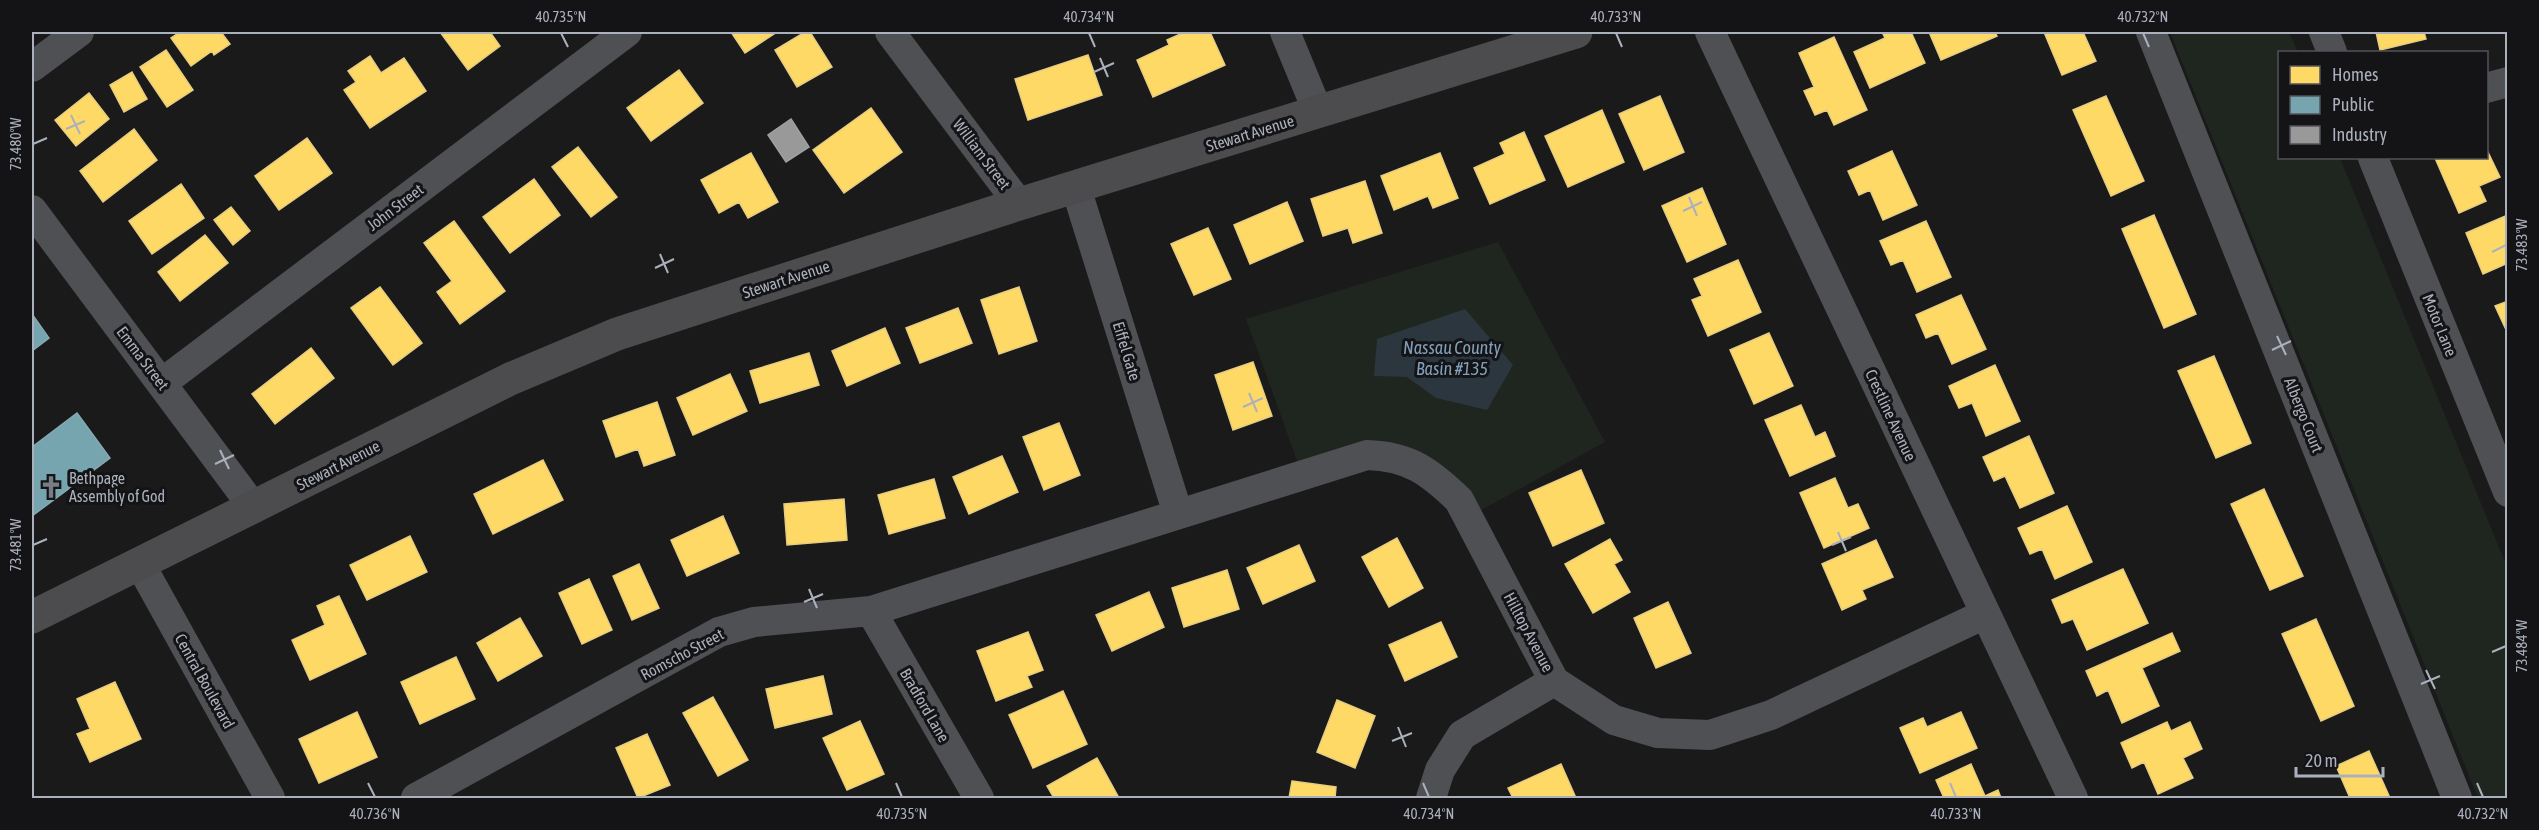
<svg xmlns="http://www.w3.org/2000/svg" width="2539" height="830" viewBox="0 0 2539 830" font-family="'Asap Condensed',sans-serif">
  <rect width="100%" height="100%" fill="#1a1a1b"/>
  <!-- green -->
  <path fill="#1e261f" d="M2170 32H2289L2298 52H2280V158H2340L2507 567V798H2478Z
    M1498 242 1605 442 1474 514 1397 446 1299 466 1246 319Z"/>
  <!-- water -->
  <path fill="#2c363e" d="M1465 309 1513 365 1487 410 1436 398 1407 377 1374 376 1377 339Z"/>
  <!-- homes -->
  <path fill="#ffd966" stroke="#e6cd80" stroke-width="1.5" d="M180 32H221L230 44 214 55 212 51 191 66 171 38Z
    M440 32H490L500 46 468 70Z
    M731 32H777L745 53Z
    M805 32H810L832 67 797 87 775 50Z
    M1185 32H1210L1225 65 1153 97 1137 60 1169 45 1167 40Z
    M1882 32H1911L1925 63 1870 88 1854 52 1885 38Z
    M1929 32H1995L1997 36 1941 60Z
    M2044 32H2083L2096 61 2062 75Z
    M2376 32H2424L2426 39 2380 50Z
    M1834 37 1867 110 1834 125 1827 110 1815 115 1804 91 1814 87 1799 53Z
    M166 50 193 90 167 107 140 67Z
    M1088 55 1102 95 1028 120 1015 79Z
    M370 56 381 73 404 58 426 91 370 128 344 90 356 82 348 71Z
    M679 70 703 103 651 141 627 108Z
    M132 72 147 99 124 112 110 85Z
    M89 93 109 119 76 146 55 120Z
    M1660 96 1684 152 1644 170 1619 114Z
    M2106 96 2144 181 2111 196 2073 110Z
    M871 108 902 152 844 193 813 150Z
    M1602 110 1624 162 1568 187 1545 136Z
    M134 129 157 160 103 202 80 171Z
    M1524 132 1545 180 1490 204 1474 168 1505 154 1500 143Z
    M307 138 332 173 279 210 255 176Z
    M578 147 617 197 591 217 552 167Z
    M2486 148 2500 177 2479 186 2486 201 2459 213 2435 158H2486Z
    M1892 151 1917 205 1883 220 1870 190 1859 195 1848 171Z
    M751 153 778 202 748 218 739 202 719 213 701 180Z
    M1440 153 1458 198 1433 208 1428 196 1394 210 1381 176Z
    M534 179 560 215 510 253 483 217Z
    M1365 181 1382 233 1353 243 1348 228 1323 236 1311 199Z
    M181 184 204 218 152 254 129 221Z
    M1702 188 1726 244 1687 262 1662 206Z
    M1287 202 1303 241 1250 264 1234 225Z
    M231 207 250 231 233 245 214 220Z
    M2154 215 2196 314 2164 328 2122 229Z
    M2508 215V263L2483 274 2466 233Z
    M454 221 505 291 460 324 437 292 452 281 424 243Z
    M1926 221 1951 277 1917 292 1903 260 1891 265 1880 241Z
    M1208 228 1231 279 1194 295 1171 244Z
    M205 235 228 263 180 301 158 272Z
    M1738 260 1761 312 1708 336 1692 300 1702 296 1694 279Z
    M380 287 422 343 393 365 351 308Z
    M1019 287 1037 341 999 354 981 300Z
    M1961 295 1986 349 1952 364 1938 333 1926 338 1916 315Z
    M2508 301V334L2495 306Z
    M958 308 972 343 920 363 906 328Z
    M885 328 900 363 847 386 832 351Z
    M1769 333 1793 386 1754 404 1730 350Z
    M311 348 334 378 275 424 252 394Z
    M809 353 819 385 760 403 750 371Z
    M2214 356 2251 443 2216 458 2178 371Z
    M1253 362 1272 416 1233 430 1215 375Z
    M1995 365 2020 421 1986 436 1972 403 1959 408 1949 386Z
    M730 374 747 411 693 435 677 398Z
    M657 402 675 455 644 466 638 449 616 457 603 421Z
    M1801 405 1815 437 1825 432 1835 456 1790 476 1765 420Z
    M1059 423 1080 475 1044 490 1023 437Z
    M2029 436 2054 493 2020 508 2005 476 1994 481 1983 457Z
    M1002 456 1018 492 969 514 953 477Z
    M543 460 563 500 493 534 474 494Z
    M1581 470 1604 523 1553 546 1529 493Z
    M1835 478 1848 508 1858 504 1869 528 1824 548 1800 493Z
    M934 479 945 518 889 534 878 495Z
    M2264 489 2303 576 2270 590 2231 504Z
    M844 499 847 540 787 545 784 504Z
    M2067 506 2092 562 2055 579 2042 549 2030 554 2018 528Z
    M723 516 739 553 687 576 671 540Z
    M410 536 427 572 367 600 350 565Z
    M1397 538 1423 588 1389 607 1362 557Z
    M1610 539 1622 560 1614 564 1630 592 1593 613 1565 564Z
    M1876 540 1893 577 1862 590 1866 599 1842 610 1822 564Z
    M1299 545 1315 581 1263 604 1247 568Z
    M639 564 659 608 632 620 613 576Z
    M2123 569 2148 623 2087 650 2073 619 2062 623 2052 600Z
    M1227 570 1239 609 1184 627 1172 588Z
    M589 579 612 630 582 644 559 593Z
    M1149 592 1164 627 1112 651 1096 615Z
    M339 596 366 654 310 680 292 640 325 625 317 606Z
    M1668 602 1691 653 1656 668 1634 618Z
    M520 618 542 656 498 681 477 643Z
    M2316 619 2354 706 2321 721 2282 634Z
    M1441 622 1457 657 1405 681 1389 645Z
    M1028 632 1043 670 1027 676 1032 687 996 701 977 651Z
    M2172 633 2180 651 2142 668 2159 706 2122 723 2108 690 2097 696 2086 671Z
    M456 657 475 699 420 724 401 682Z
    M823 676 832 714 775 728 766 689Z
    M115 682 141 739 90 762 77 734 90 729 77 699Z
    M1063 691 1087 744 1033 768 1009 715Z
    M713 697 748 760 718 776 683 713Z
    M1337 700 1375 716 1355 768 1317 752Z
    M357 712 377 757 319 783 299 739Z
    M1961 712 1977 748 1920 773 1900 728 1923 718 1927 727Z
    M860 721 884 774 847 790 823 738Z
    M2167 722 2171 731 2190 722 2202 749 2183 758 2193 778 2158 794 2144 762 2132 768 2121 743Z
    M647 734 670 785 638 798 616 748Z
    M2369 751 2390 798H2350L2336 766Z
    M1097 758 1119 798H1054L1047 786Z
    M1561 764 1576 798H1513L1508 788Z
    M1971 764 1985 796 1998 790 2001 798H1944L1936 780Z
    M1292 781 1336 787 1335 798H1289Z"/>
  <!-- public -->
  <path fill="#76a5af" stroke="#86a9b3" stroke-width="1.5" d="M32 314 49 338 32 351Z
    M77 413 110 458 32 516V447Z"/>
  <!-- industry -->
  <path fill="#999" stroke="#9ea0a4" stroke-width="1.5" d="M791 119 809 147 786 162 768 135Z"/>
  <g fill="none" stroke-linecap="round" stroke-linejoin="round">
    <!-- minor -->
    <path stroke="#4e5054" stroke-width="30" d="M890 32 1019 204
      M1285 32 1318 112
      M1710 32 2073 798
      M2151 32 2457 798
      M2324 32 2332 52
      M32 67 79 32
      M2486 88 2508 82
      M2373 158 2508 492
      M1076 188 1178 514
      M32 210 254 508
      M162 383 627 32
      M140 564 270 798
      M871 611 979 798
      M416 798 719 632 754 622 871 611 1367 455C1409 456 1430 472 1459 500L1554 681 1614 720 1658 733 1710 735 1771 715 1985 614
      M1431 798 1440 770 1462 735 1554 681"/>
    <!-- major -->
    <path stroke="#4c4c4f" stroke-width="33" d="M32 617 510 379 617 334 1019 204 1576 32"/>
  </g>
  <!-- ticks -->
  <path fill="none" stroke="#abb1bc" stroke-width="2" d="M561 33 568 47M1089 33 1095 47M1616 33 1622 47M2143 33 2149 47M1100 58 1108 77M1094 72 1114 63M71 115 80 134M66 129 85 121M33 144 47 138M1689 197 1697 216M1683 211 1702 202M2492 252 2506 245M660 254 668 273M655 268 674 259M2277 336 2286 355M2272 350 2291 341M1249 393 1257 412M1243 407 1263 398M220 450 229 469M215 464 234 455M1838 532 1846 551M33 545 47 539M1832 545 1851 537M809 589 817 608M804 602 823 594M2492 652 2506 646M2426 670 2435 689M2421 684 2440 676M1398 727 1406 747M1392 741 1412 733M368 783 375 797M896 783 902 797M1423 783 1429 797M1950 783 1956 797M2477 783 2483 797"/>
  <!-- icons -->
  <defs>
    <g id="church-bare" transform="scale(1.8)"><path d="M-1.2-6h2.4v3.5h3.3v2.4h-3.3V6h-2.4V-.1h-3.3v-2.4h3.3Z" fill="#787c84" stroke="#141417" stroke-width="2.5" paint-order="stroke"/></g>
  </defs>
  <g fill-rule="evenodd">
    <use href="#church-bare" x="51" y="487"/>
  </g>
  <g text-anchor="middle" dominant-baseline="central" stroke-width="6" stroke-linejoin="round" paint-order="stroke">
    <!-- street labels -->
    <g font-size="16" fill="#abb1bc" stroke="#141417">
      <text transform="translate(1250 133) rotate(-17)">Stewart Avenue</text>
      <text transform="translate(982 154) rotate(53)">William Street</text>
      <text transform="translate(395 207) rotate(-37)">John Street</text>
      <text transform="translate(786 279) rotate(-18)">Stewart Avenue</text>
      <text transform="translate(2440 325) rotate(68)">Motor Lane</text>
      <text transform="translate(1127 351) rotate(73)">Eiffel Gate</text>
      <text transform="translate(143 358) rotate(53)">Emma Street</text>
      <text transform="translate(1891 415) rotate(65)">Crestline Avenue</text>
      <text transform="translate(2304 415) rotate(68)">Albergo Court</text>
      <text transform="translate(338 465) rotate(-27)">Stewart Avenue</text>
      <text transform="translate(1529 632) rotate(62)">Hilltop Avenue</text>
      <text transform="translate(682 654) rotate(-28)">Romscho Street</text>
      <text transform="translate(205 681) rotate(61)">Central Boulevard</text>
      <text transform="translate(925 705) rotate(60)">Bradford Lane</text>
    </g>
    <!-- poi labels -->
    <g font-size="16" fill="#abb1bc" stroke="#141417" text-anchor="start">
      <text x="69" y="478">Bethpage<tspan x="69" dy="18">Assembly of God</tspan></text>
    </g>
    <!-- water labels -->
    <g font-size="18" font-style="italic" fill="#81a0b9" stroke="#141417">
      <text x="1452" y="347">Nassau County<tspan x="1452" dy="21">Basin #135</tspan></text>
    </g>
  </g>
  <!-- border -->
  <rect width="2539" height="830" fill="none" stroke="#141417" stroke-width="66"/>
  <!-- legend -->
  <rect x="2278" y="51" width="210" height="108" fill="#141417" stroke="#505359" stroke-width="1.5"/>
  <rect x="2290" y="66" width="30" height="18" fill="#ffd966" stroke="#505359" stroke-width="1.5"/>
  <text x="2332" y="81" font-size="18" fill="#abb1bc">Homes</text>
  <rect x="2290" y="96" width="30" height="18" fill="#76a5af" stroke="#505359" stroke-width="1.5"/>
  <text x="2332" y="111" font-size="18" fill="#abb1bc">Public</text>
  <rect x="2290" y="126" width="30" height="18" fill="#999999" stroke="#505359" stroke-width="1.5"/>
  <text x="2332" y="141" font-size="18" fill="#abb1bc">Industry</text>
  <!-- scale -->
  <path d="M2296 767v9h87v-9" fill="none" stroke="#abb1bc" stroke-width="3"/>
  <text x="2305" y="767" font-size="18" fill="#abb1bc" stroke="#141417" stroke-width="4.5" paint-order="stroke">20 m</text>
  <rect x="33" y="33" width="2473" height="764" fill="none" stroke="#abb1bc" stroke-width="2"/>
  <g font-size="15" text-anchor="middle" fill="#abb1bc">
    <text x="561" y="22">40.735°N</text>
    <text x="1089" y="22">40.734°N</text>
    <text x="1616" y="22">40.733°N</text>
    <text x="2143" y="22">40.732°N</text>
    <text transform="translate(16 144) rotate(-90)" y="5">73.480°W</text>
    <text transform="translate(2522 245) rotate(-90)" y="5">73.483°W</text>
    <text transform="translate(16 545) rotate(-90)" y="5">73.481°W</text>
    <text transform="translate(2522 646) rotate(-90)" y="5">73.484°W</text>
    <text x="375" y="819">40.736°N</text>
    <text x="902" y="819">40.735°N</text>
    <text x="1429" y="819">40.734°N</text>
    <text x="1956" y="819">40.733°N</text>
    <text x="2483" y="819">40.732°N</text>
  </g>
</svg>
